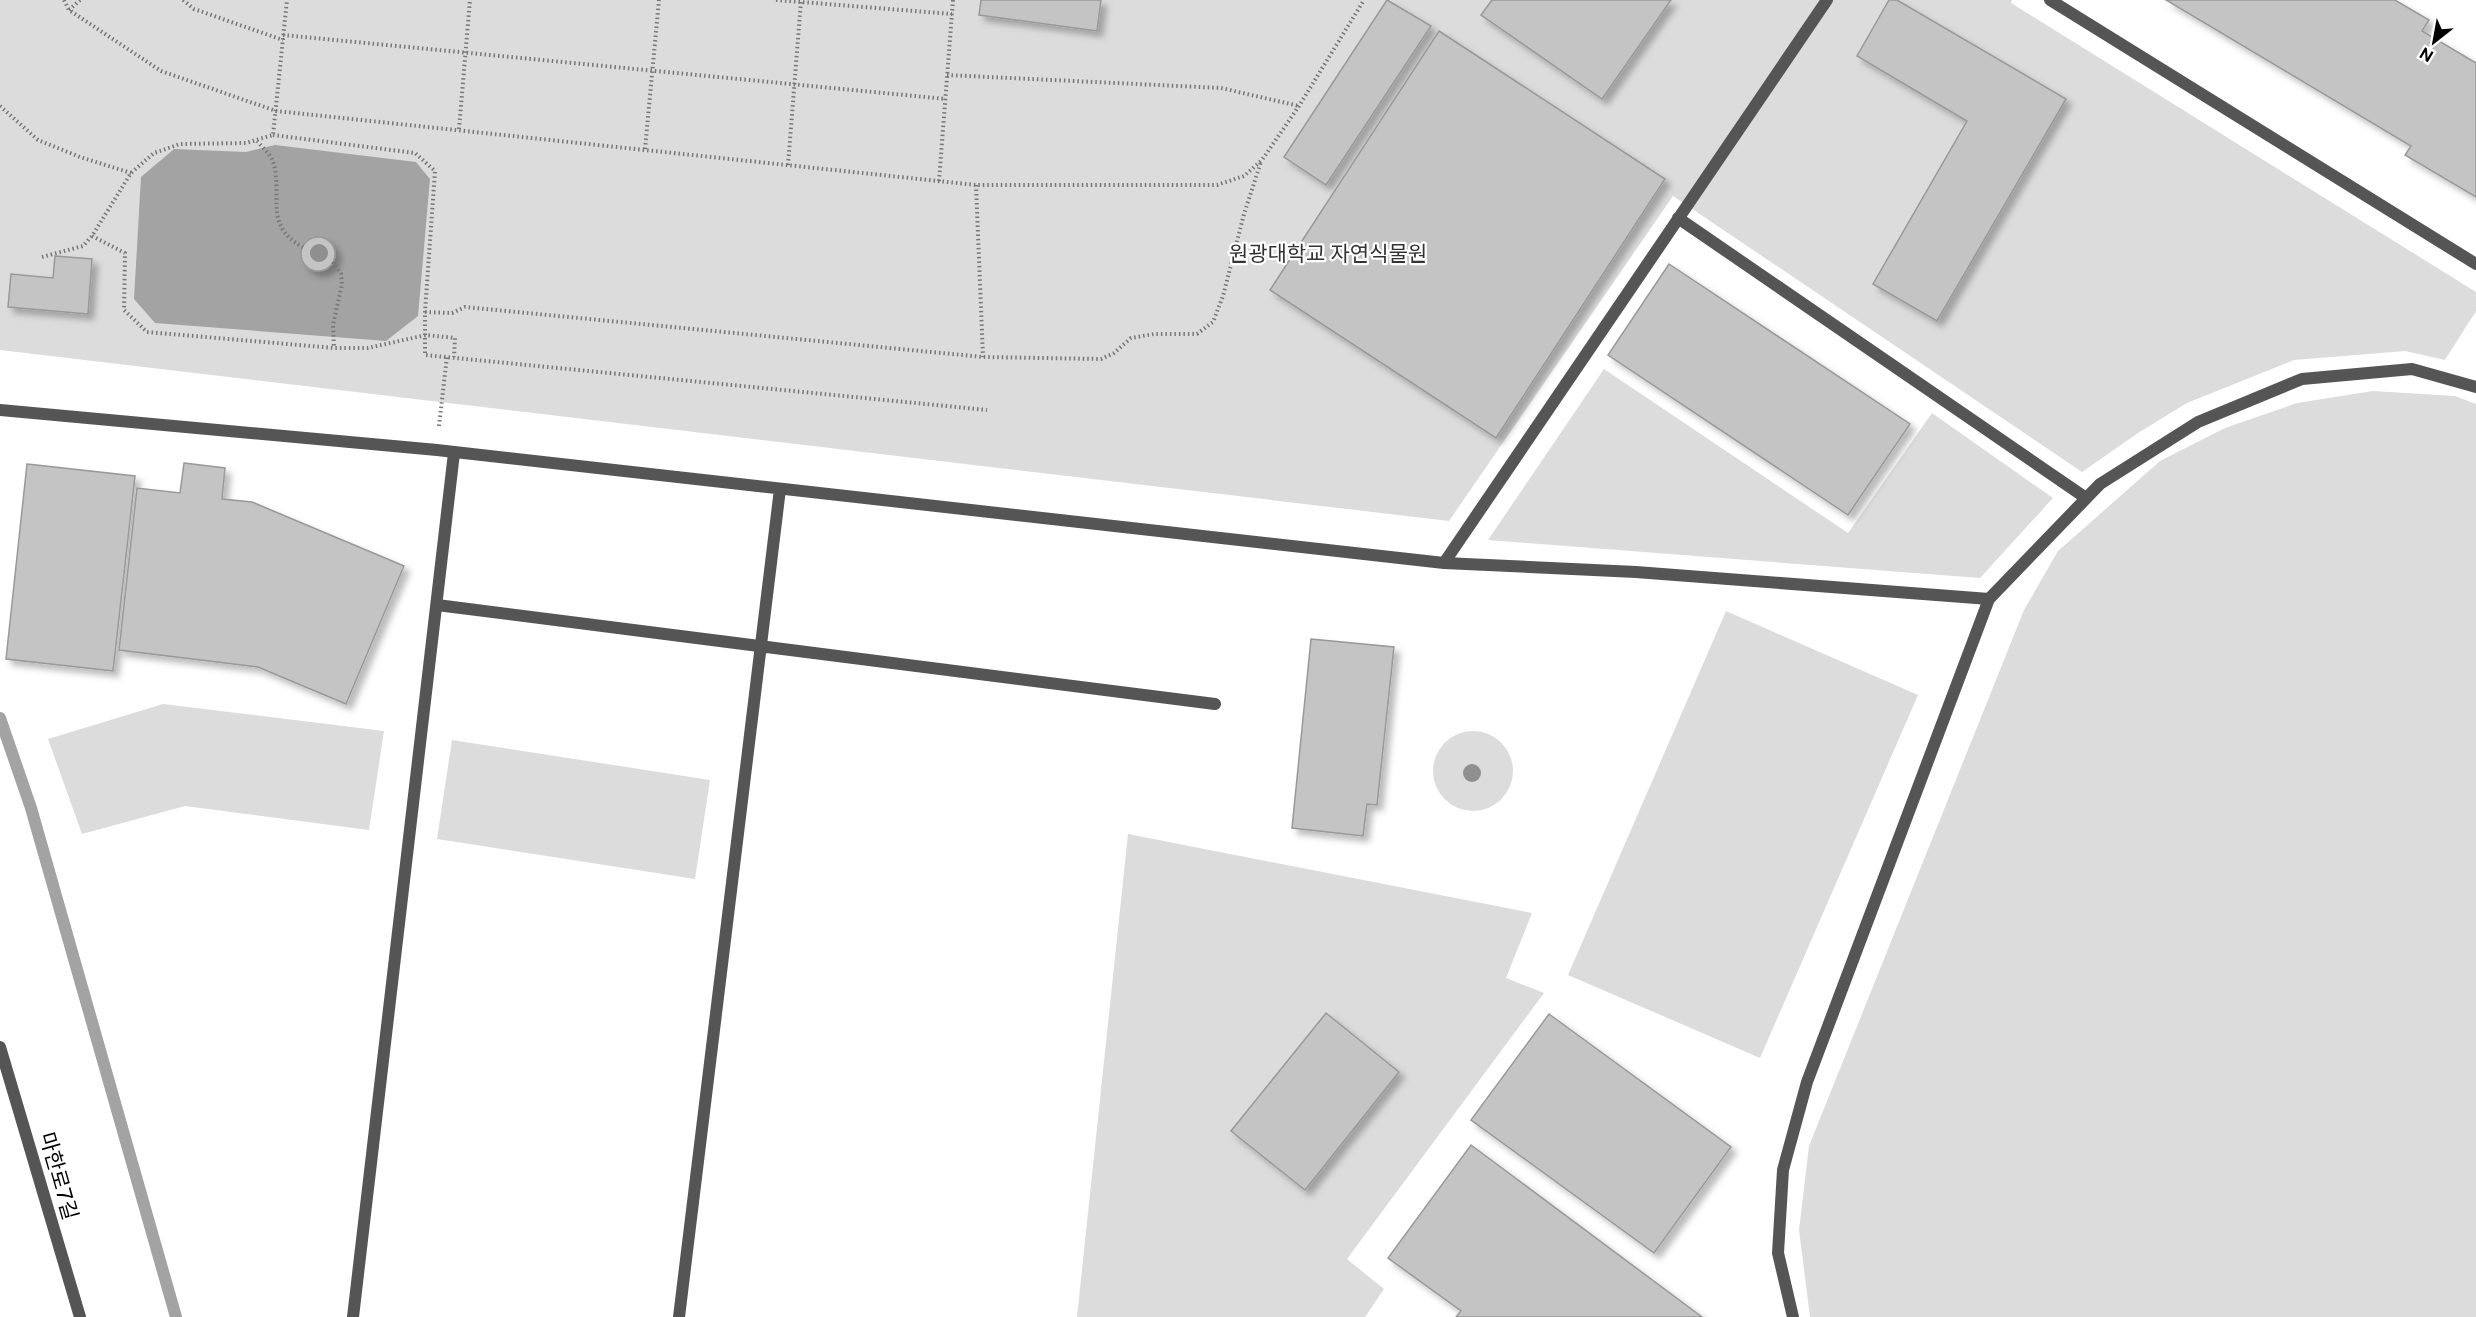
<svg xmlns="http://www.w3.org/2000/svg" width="2476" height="1317" viewBox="0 0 2476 1317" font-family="'Public Sans','Noto Sans KR',sans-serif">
  <defs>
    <filter id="shadow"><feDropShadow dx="5.5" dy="5.5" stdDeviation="3" flood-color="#0004"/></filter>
  </defs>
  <rect width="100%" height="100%" fill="#fff"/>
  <!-- green -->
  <path fill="#dcdcdc" d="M0 0H2012L2011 3 2476 292V311L2445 360 2405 351 2294 360 2187 403 2138 433 2082 472 1673 196 1449 521 0 350Z
    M1604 369 1848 533 1932 413 2053 498 1980 578 1488 540Z
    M2373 391 2455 396 2476 404V1317H1810L1799 1230 1809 1146 2024 610 2058 551 2160 461 2225 428 2297 403Z
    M1726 611 1918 695 1760 1058 1568 975Z
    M163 704 384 731 369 830 185 806 82 834 48 739Z
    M1433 771a40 40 0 1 1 80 0a40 40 0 1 1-80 0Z
    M452 740 710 780 695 879 437 839Z
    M1128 834 1532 913 1506 978 1544 993 1347 1259 1384 1289 1365 1317H1077Z"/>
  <!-- water -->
  <path fill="#a3a3a3" d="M275 145 416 162 430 179 418 316 386 341 155 323 134 299 141 177 174 149 246 152Z"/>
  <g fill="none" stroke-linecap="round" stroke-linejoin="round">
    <!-- stream -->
    <path stroke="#a3a3a3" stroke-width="12" d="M0 718 31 808 176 1317"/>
  </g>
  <!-- building -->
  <path fill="#c4c4c4" stroke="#999" stroke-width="1.5" filter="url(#shadow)" d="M981 0H1101L1097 31 979 15Z
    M1387 0 1431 26 1326 185 1284 157Z
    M1492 0H1671L1602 99 1481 15Z
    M1889 0H1897L2066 99 1937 321 1873 284 1967 121 1857 56Z
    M2166 0H2395L2429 20 2422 31 2476 63V197L2405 155 2411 146Z
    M1439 31 1665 179 1496 438 1270 290Z
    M301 254a17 17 0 1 1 34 0a17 17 0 1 1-34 0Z
    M55 256 92 259 88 314 8 307 11 274 53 278Z
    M1669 264 1910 424 1848 515 1608 355Z
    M184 463 225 468 222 499 252 502 404 566 346 704 258 667 119 650 137 488 180 493Z
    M27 464 135 476 113 671 6 659Z
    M1311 639 1394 647 1377 805 1367 804 1363 836 1292 828Z
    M1326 1013 1399 1072 1305 1190 1231 1131Z
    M1549 1014 1731 1147 1654 1253 1471 1120Z
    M1471 1145 1702 1317H1456L1461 1311 1388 1258Z"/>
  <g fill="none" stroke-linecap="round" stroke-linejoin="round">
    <!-- path -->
    <path stroke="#777" stroke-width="4" stroke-dasharray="1.5 3" stroke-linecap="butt" d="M64 0 69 10 161 71 276 111 976 185H1217L1244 176 1262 160 1299 106 1364 0
      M183 0 194 9 283 40
      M776 0 952 14
      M69 10 80 0
      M283 35 946 99
      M947 75 1221 88 1299 106
      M0 106 38 140 80 157 131 173
      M459 129 470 0
      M273 135 415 153 435 171 425 312V355L987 410
      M257 141C261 146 269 153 272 159 285 193 261 225 303 247
      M645 149 659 0
      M788 165 801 1
      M939 181 953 0
      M976 185 983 357
      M92 236 125 253 124 310 147 332 334 348H368L426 335 455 338 454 357
      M42 257 83 246 92 236 131 173 154 153 180 144 246 143 273 135 287 0
      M333 262 341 274 342 284 333 325 334 348
      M425 312 452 313 465 307 983 357 1101 359 1114 353 1131 338 1154 334H1197L1213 322 1223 296 1244 214 1261 162
      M439 426 447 356"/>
    <!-- lane -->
    <path stroke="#555" stroke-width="12" d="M2050 0 2476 264
      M1678 218 2086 498
      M0 410 437 450 1444 563 1636 572 1989 599
      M1444 563 1827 0
      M437 605 1215 704
      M353 1317 454 453
      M679 1317 780 489
      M1793 1317 1778 1253 1783 1170 1807 1082 1989 599 2100 484 2198 422 2302 379 2412 369 2476 387"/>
    <!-- street -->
    <path stroke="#555" stroke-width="12" d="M0 1047 80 1317"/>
  </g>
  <!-- trees -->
  <g fill="#8f8f8f">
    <circle cx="319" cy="253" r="9"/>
    <circle cx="1472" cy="773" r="9"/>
  </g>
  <g text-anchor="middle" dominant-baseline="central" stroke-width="4.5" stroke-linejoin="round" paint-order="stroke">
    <!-- park labels -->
    <g font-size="21" fill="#333" stroke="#fff">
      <text x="1328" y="253">원광대학교 자연식물원</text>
    </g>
    <!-- street labels -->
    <g font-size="21" fill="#000" stroke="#fff">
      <text transform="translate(59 1176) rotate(74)">마한로7길</text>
    </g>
  </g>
  <!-- north arrow -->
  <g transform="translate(2434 42) rotate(211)" stroke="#ffffff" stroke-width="4.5" paint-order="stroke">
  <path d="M0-4.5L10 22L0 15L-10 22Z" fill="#000000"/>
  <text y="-9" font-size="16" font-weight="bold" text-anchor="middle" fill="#000000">N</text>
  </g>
</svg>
